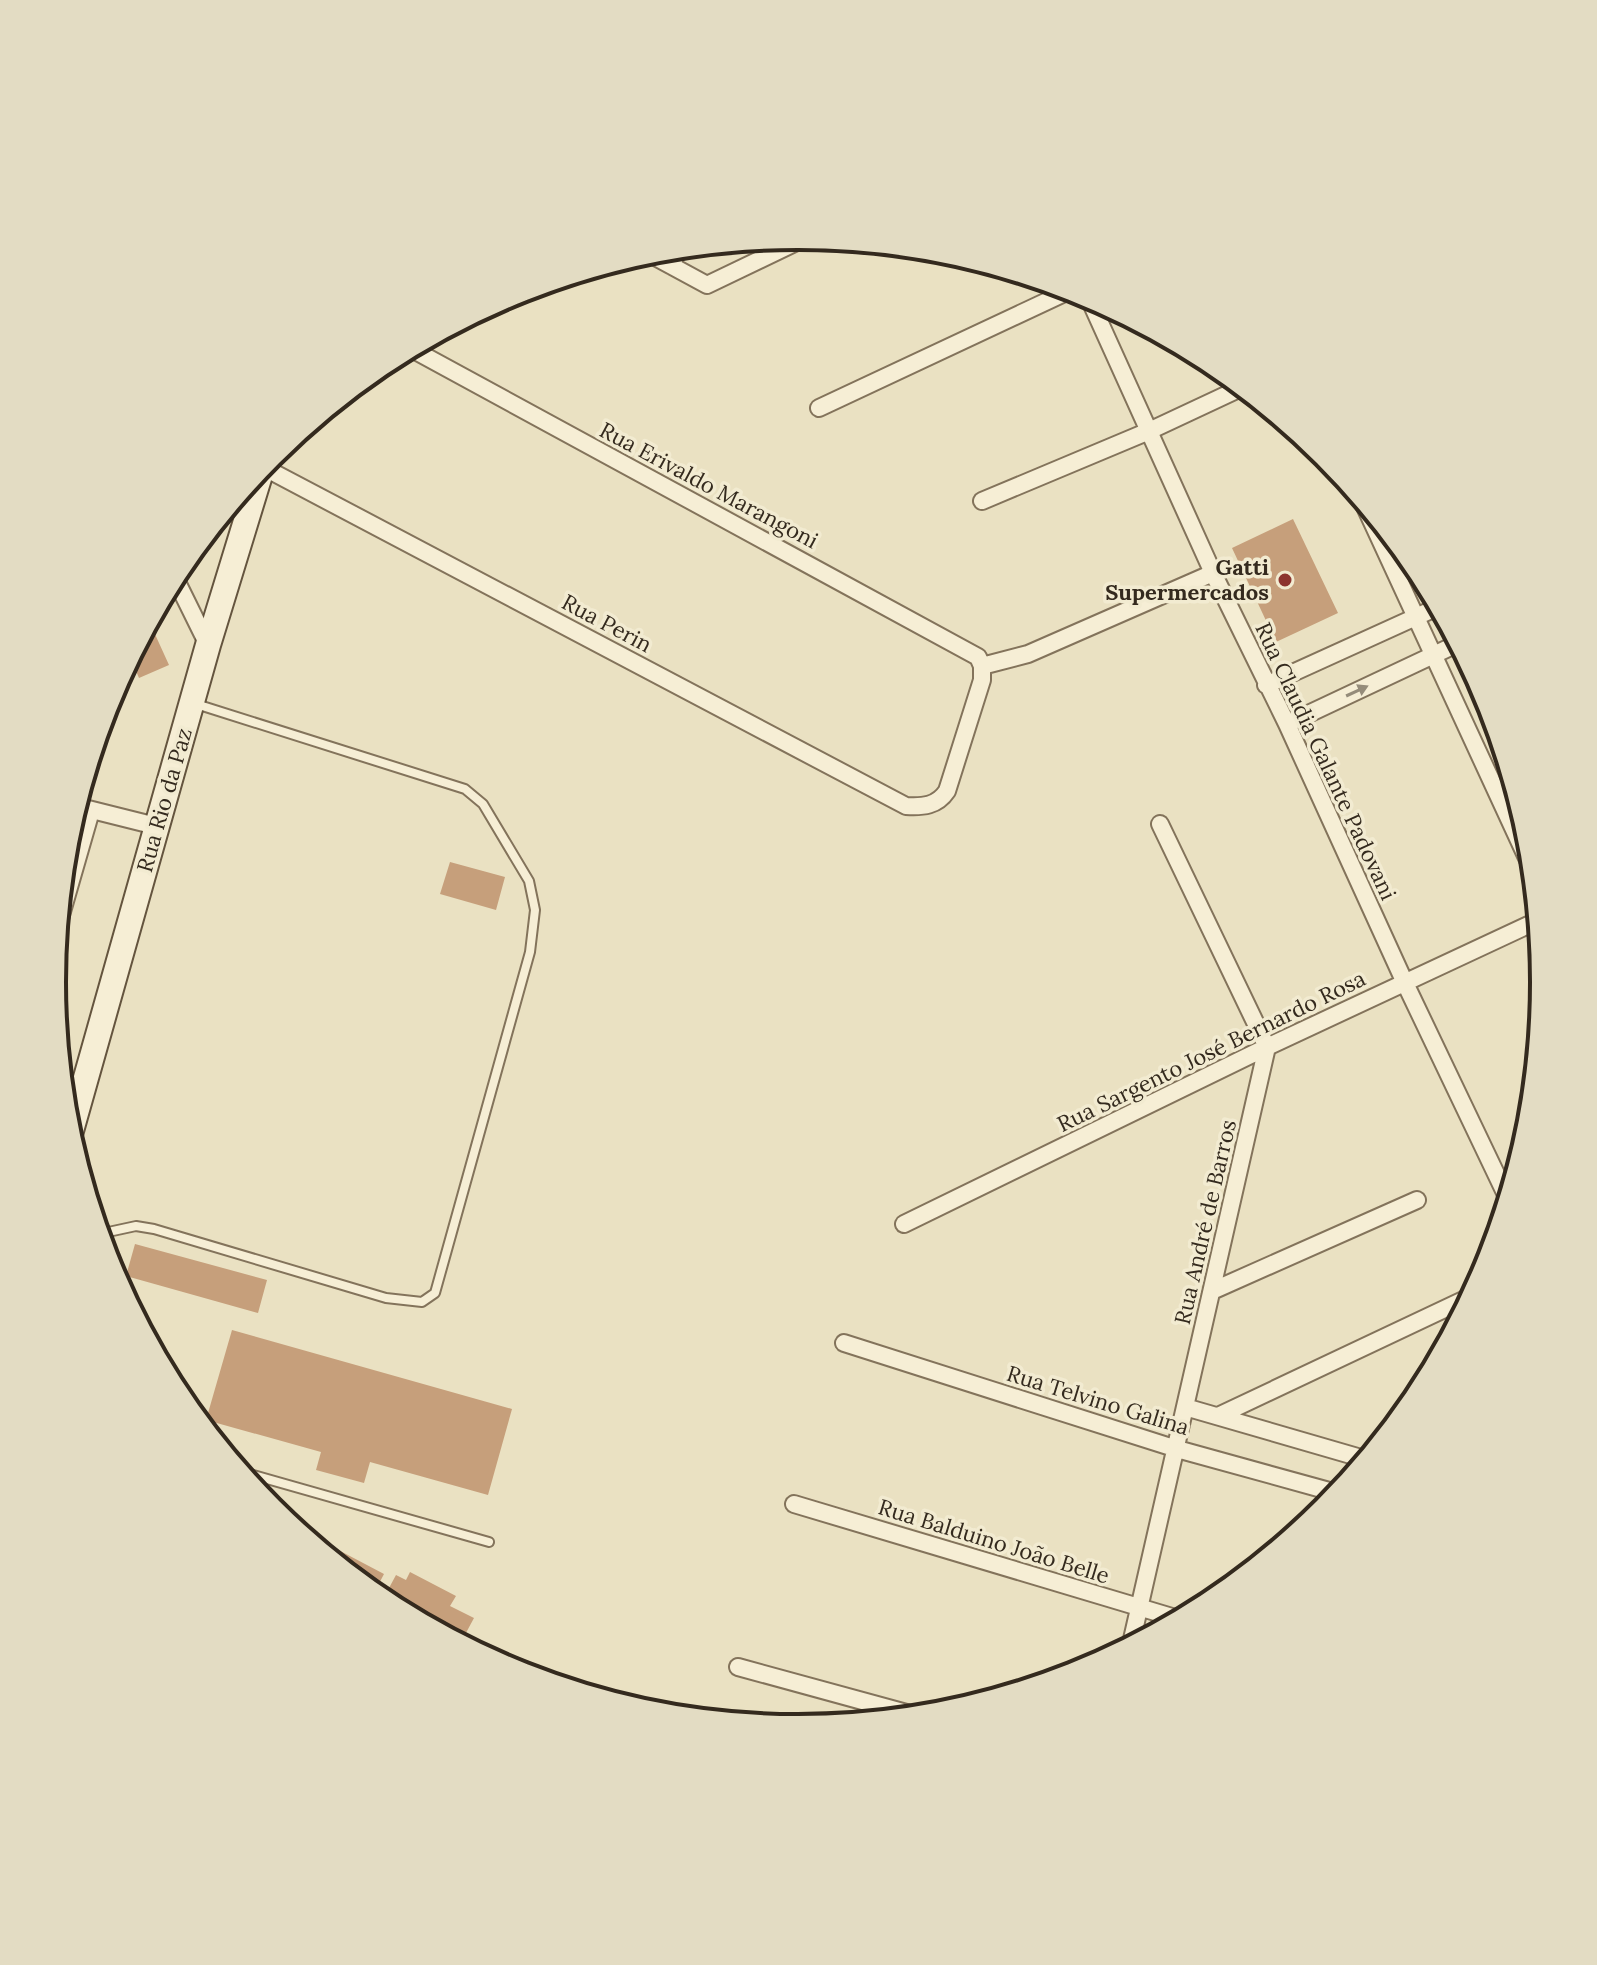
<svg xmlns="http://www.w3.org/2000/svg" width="1597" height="1965" viewBox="0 0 1597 1965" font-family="Lora,serif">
  <rect width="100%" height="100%" fill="#eae1c2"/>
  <!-- building -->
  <path fill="#c69f7b" d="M1293 519 1338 613 1276 642 1232 548Z
    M149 621 169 665 139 678 130 657Z
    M450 862 505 877 496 910 440 894Z
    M135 1244 267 1280 258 1313 126 1276Z
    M232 1330 512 1409 488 1495 370 1462 364 1483 316 1470 321 1452 206 1420Z
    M291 1525 384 1574 373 1595 290 1526Z
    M410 1572 456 1596 450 1606 474 1618 460 1644 382 1601 396 1575 406 1580Z"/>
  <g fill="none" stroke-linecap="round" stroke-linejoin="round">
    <!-- service casing -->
    <g stroke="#83735b" stroke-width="12">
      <path id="service" d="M99 1234 136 1226 154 1229 386 1298 422 1302 435 1293 530 952 535 910 529 881 483 804 465 789 196 704
        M239 1471 489 1542"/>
    </g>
    <!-- minor casing -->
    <g stroke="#83735b" stroke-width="20">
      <path id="minor" d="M646 252 707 285 807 237
        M672 266 678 248
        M1087 294 1213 573 1287 724 1405 983 1509 1201
        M819 408 1073 289
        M263 467 906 806C923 807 937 806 947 791L982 680V666L978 657 410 348
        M1360 496 1534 873
        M982 501 1149 431 1243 387
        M174 576 208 645
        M982 666 1028 654 1213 573
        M1266 685 1440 606
        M1287 724 1459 643
        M76 806 156 826
        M57 929 91 811
        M904 1224 1267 1047 1539 920
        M1212 1291 1417 1200
        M844 1343 1177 1449 1340 1494
        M1185 1407 1368 1460
        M1218 1416 1474 1295
        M794 1504 1182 1620
        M1130 1648 1267 1047 1160 824
        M738 1667 921 1717"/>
    </g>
    <!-- secondary casing -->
    <g stroke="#64543e" stroke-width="28">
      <path id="secondary" d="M69 1138 208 645 264 462"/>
    </g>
    <!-- service -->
    <use href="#service" stroke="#f6eed5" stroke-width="8"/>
    <!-- minor -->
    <use href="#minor" stroke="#f6eed5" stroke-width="16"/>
    <!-- secondary -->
    <use href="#secondary" stroke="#f6eed5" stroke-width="24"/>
  </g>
  <!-- one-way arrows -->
  <defs><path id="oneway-solid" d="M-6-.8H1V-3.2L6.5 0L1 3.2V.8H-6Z" transform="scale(2)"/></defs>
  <use fill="#958c7a" href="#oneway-solid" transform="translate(1357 691) rotate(-25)"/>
  <!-- markers -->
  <circle fill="#8d352f" stroke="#f2ebd1" stroke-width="3" cx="1285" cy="580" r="8"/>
  <g text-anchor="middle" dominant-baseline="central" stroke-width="7" stroke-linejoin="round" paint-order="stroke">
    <!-- street labels -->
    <g font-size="22" fill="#342a1e" stroke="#f2ebd1">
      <text transform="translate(709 485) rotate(28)">Rua Erivaldo Marangoni</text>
      <text transform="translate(607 623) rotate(28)">Rua Perin</text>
      <text transform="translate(1326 761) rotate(65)">Rua Claudia Galante Padovani</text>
      <text transform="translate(164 800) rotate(-74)">Rua Rio da Paz</text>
      <text transform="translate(1211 1051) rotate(-26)">Rua Sargento José Bernardo Rosa</text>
      <text transform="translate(1205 1222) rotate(-77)">Rua André de Barros</text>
      <text transform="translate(1098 1400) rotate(17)">Rua Telvino Galina</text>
      <text transform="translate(994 1541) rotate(17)">Rua Balduino João Belle</text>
    </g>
    <!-- poi labels -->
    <g font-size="22" font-weight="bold" fill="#342a1e" stroke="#f2ebd1" text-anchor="end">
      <text x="1269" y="567">Gatti<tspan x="1269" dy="25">Supermercados</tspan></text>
    </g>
  </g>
  <!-- crop -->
  <path d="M0 0H1597V1965H0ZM66 982a732 732 0 1 1 1464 0a732 732 0 1 1-1464 0Z" fill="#e3dcc3" fill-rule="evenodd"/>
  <path fill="none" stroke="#342a1e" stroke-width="4" d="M66 982a732 732 0 1 1 1464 0a732 732 0 1 1-1464 0Z"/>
</svg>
